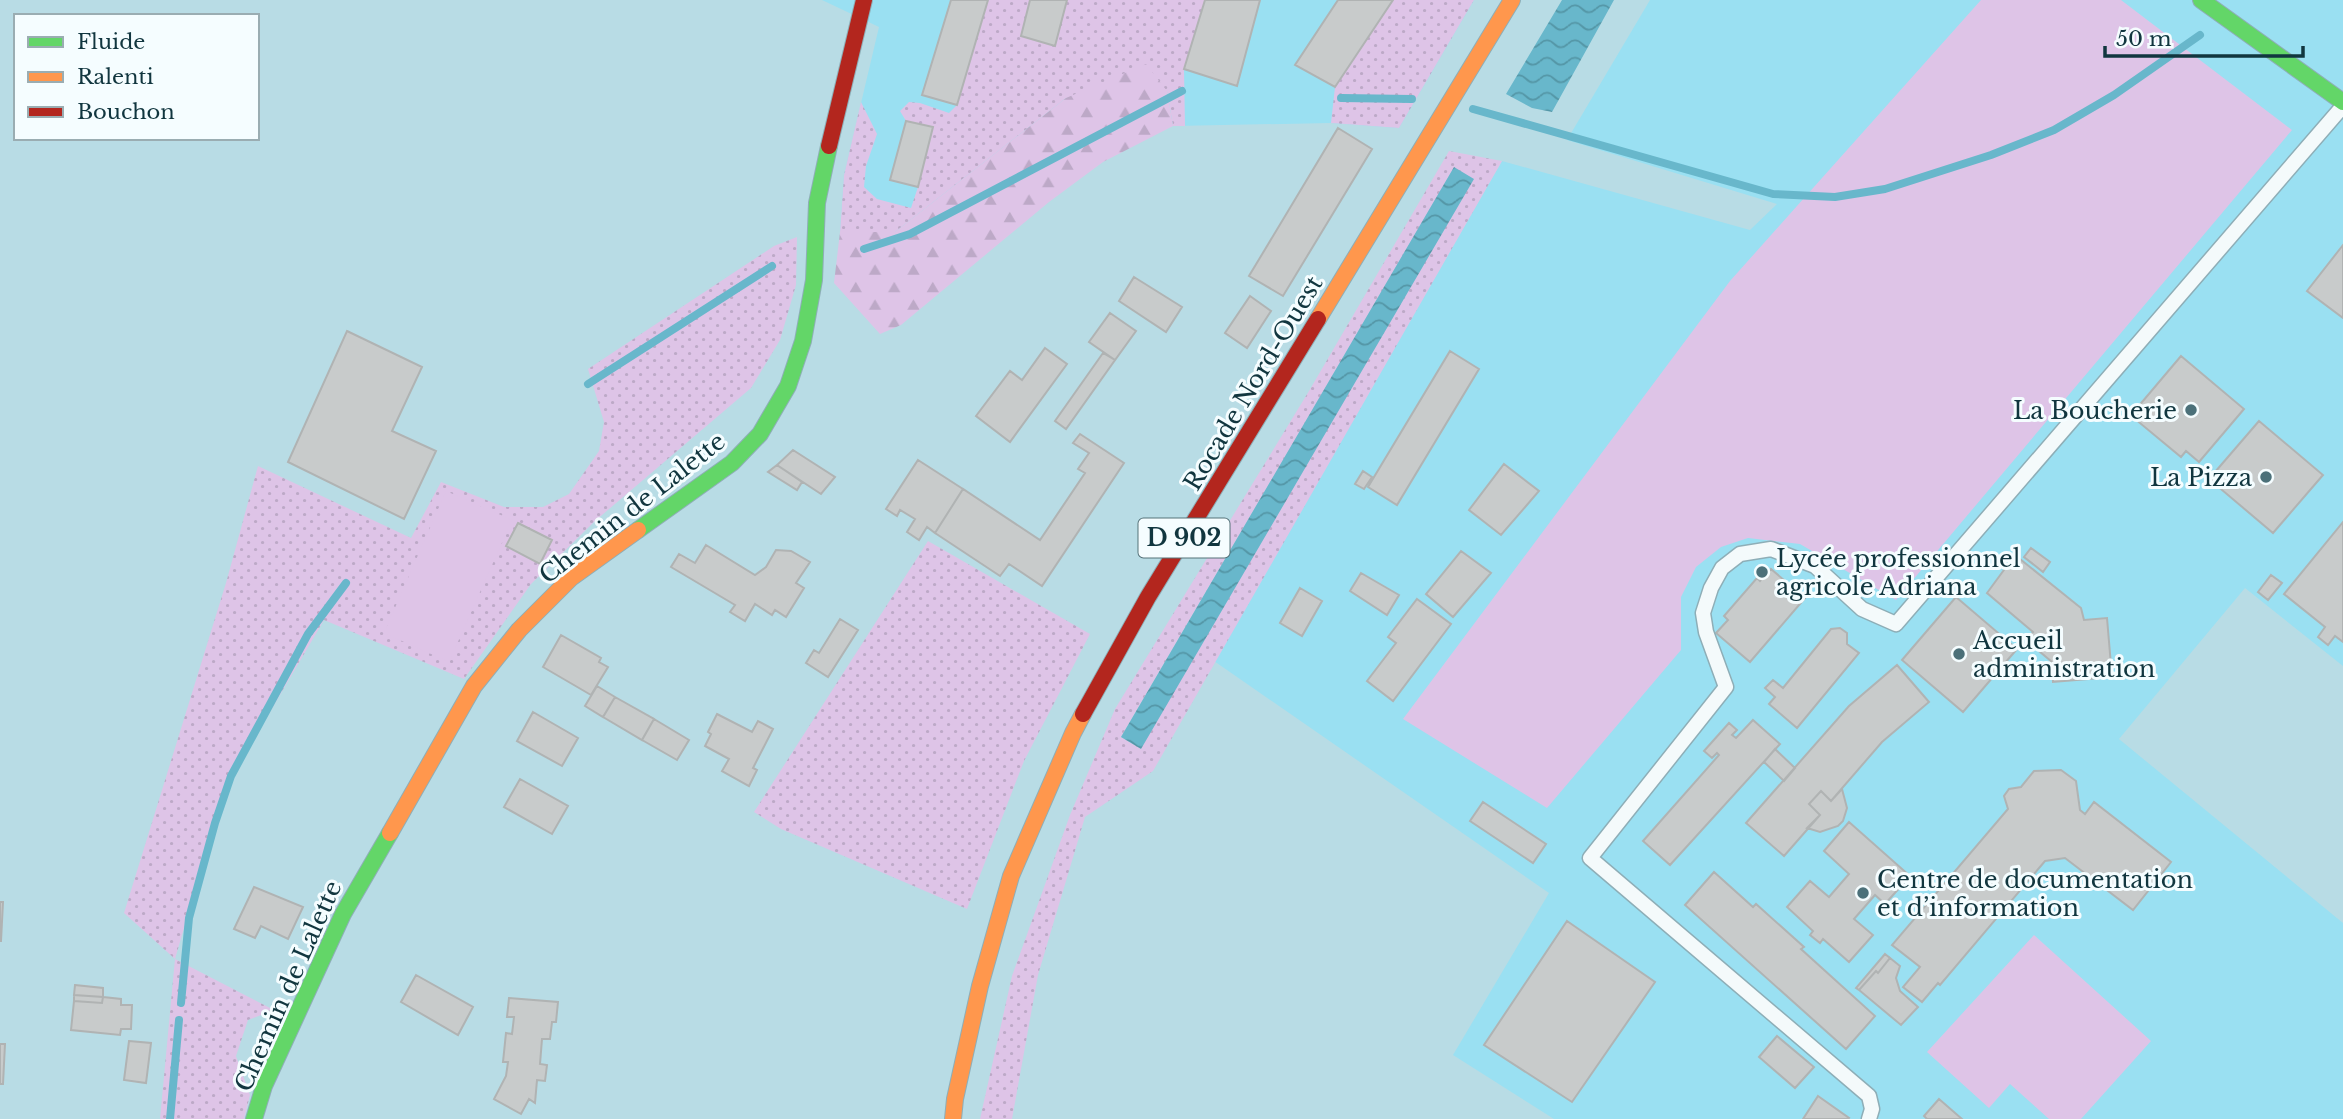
<svg xmlns="http://www.w3.org/2000/svg" width="2343" height="1119" viewBox="0 0 2343 1119" font-family="'Libre Baskerville',serif">
  <defs>
    <pattern id="grass-dots" width="8" height="8" patternUnits="userSpaceOnUse" patternTransform="scale(1.75)"><rect width="8" height="8" fill="#dec4e7"/><path d="M2 2h.1M6 6h.1" fill="none" stroke="#bda9c7" stroke-width="1.8" stroke-linecap="round"/></pattern>
    <pattern id="forest-firs" width="22" height="20" patternUnits="userSpaceOnUse" patternTransform="scale(1.75)"><rect width="22" height="20" fill="#dec4e7"/><path d="M5 1l3.5 6h-7zM16 11l3.5 6h-7z" fill="#bda9c7"/></pattern>
    <pattern id="water-waves" width="16" height="10" patternUnits="userSpaceOnUse" patternTransform="scale(1.75)"><rect width="16" height="10" fill="#68b7cb"/><path d="M0 5q4-4 8 0t8 0" fill="none" stroke="#5496a6"/></pattern>
  </defs>
  <rect width="100%" height="100%" fill="#b8dce5"/>
  <!-- built -->
  <path fill="#9ae0f2" d="M822 0H1474L1399 128 1331 123 1173 126 1167 91 1066 98 895 232H840L844 175 879 27Z
    M1650 0H2343V666L2245 588 2119 739 2343 923V1119H1554L1453 1055 1549 893 1214 661 1502 161 1750 230 1777 204 1567 140Z"/>
  <!-- grass -->
  <path fill="url(#grass-dots)" fill-rule="evenodd" d="M988 0H1030L1021 36 1055 45 1067 0H1205L1184 69 1185 126H1173L1167 91 1066 98 895 232H840L844 175 861 102 877 134 866 166 864 187 877 199 911 208 918 187 933 127 906 121 900 111 909 102 920 103 949 113 957 105Z
    M1393 0H1474L1399 128 1331 123 1335 87Z
    M1449 151 1502 161 1153 771 1085 817 1038 975 1012 1119H980L1012 976 1070 815 1115 709 1309 391ZM1454 168 1473 179 1140 748 1121 737Z
    M797 237 796 285 780 340 751 388 595 521 531 584 464 679 324 620 224 790 175 959 274 1010 248 1020 236 1056 250 1095 244 1119H160L175 959 124 913 226 583 258 466 411 538 441 482 504 507H543L569 494 599 451 604 422 588 369 774 246Z
    M928 541 1090 634 1024 761 967 909 781 829 754 812Z"/>
  <!-- forest -->
  <path fill="url(#forest-firs)" d="M1146 64 1167 91 1173 126 1103 162 1049 202 901 325 880 334 834 283 840 232H895L1066 98Z"/>
  <!-- park -->
  <path fill="#dec4e7" d="M1981 0H2121L2292 130 1896 600 1800 544 1748 538 1721 547 1696 567 1681 597V650L1547 808 1403 719 1730 281Z
    M446 491 512 520 449 662 384 633Z
    M2034 935 2151 1041 2081 1119H2049L2010 1084 1989 1108 1927 1052Z"/>
  <!-- water -->
  <path fill="url(#water-waves)" d="M1562 0H1614L1552 112 1532 108 1506 94Z
    M1454 167 1474 179 1141 749 1121 737Z"/>
  <g fill="none" stroke-linecap="round" stroke-linejoin="round">
    <!-- stream -->
    <path stroke="#68b7cb" stroke-width="8" d="M1341 98 1412 99
      M1473 109 1773 194 1835 197 1885 189 1991 155 2054 130 2114 95 2200 35
      M864 249 910 234 1182 91
      M588 384 772 266
      M181 1003 189 918 215 823 231 776 308 634 346 583
      M170 1119 179 1020"/>
  </g>
  <!-- building -->
  <path fill="#c8cbcb" stroke="#b0b3b3" stroke-width="2" d="M951 0H988L957 105 922 95Z
    M1030 0H1067L1055 46 1021 36Z
    M1205 0H1260L1237 86 1184 69Z
    M1338 0H1393L1335 87 1295 65Z
    M906 121 933 127 918 187 890 180Z
    M1338 128 1372 149 1283 296 1249 276Z
    M2343 245V318L2307 291Z
    M1134 277 1182 307 1166 332 1119 301Z
    M1250 296 1271 311 1247 348 1225 333Z
    M1110 313 1136 331 1115 360 1089 342Z
    M347 331 422 367 392 431 436 451 404 519 288 462Z
    M1045 348 1067 364 1010 442 976 416 1010 371 1022 380Z
    M1450 351 1479 369 1397 505 1368 487Z
    M1103 353 1115 360 1066 429 1055 421Z
    M2181 356 2244 409 2199 462 2186 451 2181 457 2135 419 2141 412 2137 408Z
    M2259 421 2323 475 2273 533 2209 479Z
    M1080 434 1124 463 1042 586 1009 564 1000 576 935 533 963 489 1040 540 1085 473 1078 469 1089 453 1073 443Z
    M793 450 835 477 821 494 777 465Z
    M918 460 963 489 935 533 927 527 919 540 907 532 915 519 900 510 897 516 886 509Z
    M1504 464 1539 491 1501 535 1469 510Z
    M777 465 802 482 797 490 768 472Z
    M1363 471 1372 477 1364 489 1355 484Z
    M2343 522V642L2335 636 2328 645 2318 637 2325 627 2284 594Z
    M518 523 552 540 540 564 506 546Z
    M706 545 755 575 766 567 776 550 791 551 810 562 796 583 804 588 786 617 775 610 772 615 755 604 745 621 730 612 735 605 671 567 679 554 695 563Z
    M2031 548 2050 562 2043 572 2024 557Z
    M1461 551 1491 573 1453 617 1426 594Z
    M2015 555 2081 608 2084 620 2107 618 2112 677 2053 682 2052 662 2026 640 2033 632 1987 593Z
    M1771 569 1805 598 1750 662 1716 633 1728 620 1724 616 1757 578 1760 581Z
    M1361 573 1399 595 1387 615 1350 591Z
    M2271 575 2282 583 2268 600 2258 592Z
    M1300 588 1322 601 1302 636 1280 623Z
    M1956 597 2017 649 1963 712 1902 660Z
    M1417 599 1451 624 1393 701 1367 681 1396 643 1388 637Z
    M840 619 858 630 828 677 806 663 814 650 819 653Z
    M1840 628 1847 633V644L1859 653 1797 728 1769 704 1775 697 1765 688 1773 680 1783 688 1831 629Z
    M561 635 601 658 599 662 608 667 591 695 543 667Z
    M1897 665 1929 702 1882 742 1831 801 1821 791 1809 804 1820 815 1784 856 1746 823 1849 706Z
    M597 686 615 697 603 717 585 706Z
    M615 697 654 719 642 740 603 717Z
    M533 712 578 738 562 766 517 741Z
    M717 714 752 732 758 721 773 729 753 768 757 770 749 786 722 771 729 759 705 746 711 734 708 732Z
    M654 719 689 740 677 760 642 740Z
    M1753 720 1780 744 1670 865 1643 841 1719 755 1717 753 1712 758 1704 751 1729 723 1737 730 1732 735 1736 738Z
    M1775 749 1795 768 1784 781 1764 762Z
    M2061 770 2076 781 2080 810 2085 814 2094 802 2171 862 2133 910 2065 858 2045 861 1940 985 1938 983 1922 1002 1903 987 1920 967 1892 945 2008 809 2004 796 2009 789 2021 787 2034 771Z
    M520 779 568 806 552 834 504 807Z
    M1842 789 1847 808 1843 821 1838 826 1820 832 1807 828 1820 815 1809 804 1821 791 1831 801Z
    M1483 802 1546 844 1533 863 1470 821Z
    M1849 822 1910 876 1885 904 1875 895 1854 919 1873 935 1849 962 1823 939 1820 943 1810 935 1813 931 1787 907 1810 881 1829 897 1849 874 1824 851Z
    M1714 872 1753 907 1756 904 1804 947 1801 949 1875 1016 1846 1049 1685 905Z
    M254 887 303 907 288 939 261 926 255 938 234 929Z
    M0 902H3L1 941H0Z
    M1567 921 1655 982 1572 1102 1484 1045Z
    M1885 954 1890 958 1878 973 1876 971 1859 990 1856 988Z
    M1890 958 1900 966 1896 978 1900 991 1918 1007 1901 1025 1859 990 1876 971 1878 973Z
    M416 975 473 1007 458 1035 401 1002Z
    M75 985 103 988V997L74 995Z
    M74 995 103 997 102 1003 74 1001Z
    M103 997 121 999V1005H132L131 1029H121L120 1035 71 1030 74 1001 102 1003Z
    M509 998 558 1002 556 1022H552L550 1039H542L540 1064 547 1065 545 1081 537 1080 535 1103 529 1099 521 1114 494 1099 506 1076 508 1062H503L506 1033 512 1034 514 1017H507Z
    M1777 1036 1814 1067 1795 1088 1759 1057Z
    M129 1041 151 1043 146 1083 124 1080Z
    M0 1044H5L3 1084H0Z
    M1818 1096 1849 1118 1848 1119H1803Z
    M1939 1099 1962 1119H1927L1924 1116Z"/>
  <g fill="none" stroke-linecap="round" stroke-linejoin="round">
    <!-- lane casing -->
    <g stroke="#8eaeb7" stroke-width="17">
      <path id="lane" d="M1869 1119 1872 1109 1869 1096 1590 858 1726 687 1706 632 1703 613 1711 588 1722 568 1740 554 1771 549 1815 566 1862 609 1896 624 2343 106"/>
    </g>
    <!-- fast casing -->
    <g stroke="#8eaeb7" stroke-width="18">
      <path id="fast" d="M2201 0 2343 102
        M638 530 732 463 760 434 788 386 803 341 814 280 817 203 829 146
        M254 1119 264 1086 343 914 390 833"/>
    </g>
    <!-- slow casing -->
    <g stroke="#8eaeb7" stroke-width="18">
      <path id="slow" d="M1318 319 1512 0
        M390 833 474 686 519 630 571 578 638 530
        M953 1119 955 1099 980 986 1011 876 1073 733 1083 714"/>
    </g>
    <!-- jam casing -->
    <g stroke="#8eaeb7" stroke-width="18">
      <path id="jam" d="M829 146 864 0
        M1083 714 1148 597 1318 319"/>
    </g>
    <!-- lane -->
    <use href="#lane" stroke="#f4fafb" stroke-width="14"/>
    <!-- fast -->
    <use href="#fast" stroke="#63d668" stroke-width="16"/>
    <!-- slow -->
    <use href="#slow" stroke="#ff974d" stroke-width="16"/>
    <!-- jam -->
    <use href="#jam" stroke="#b3261e" stroke-width="16"/>
  </g>
  <!-- markers -->
  <g fill="#4b7079" stroke="#f5fdff" stroke-width="2.5">
    <circle cx="2191" cy="410" r="7"/>
    <circle cx="2266" cy="477" r="7"/>
    <circle cx="1762" cy="572" r="7"/>
    <circle cx="1959" cy="654" r="7"/>
    <circle cx="1863" cy="893" r="7"/>
  </g>
  <g text-anchor="middle" dominant-baseline="central" stroke-width="6" stroke-linejoin="round" paint-order="stroke">
    <!-- shield labels -->
    <rect fill="#f5fdff" stroke="#557279" stroke-width="2" x="1138.5" y="518.5" width="91" height="39" rx="5"/>
    <g font-size="23" font-weight="bold" fill="#11363f">
      <text x="1184" y="538">D 902</text>
    </g>
    <!-- street labels -->
    <g font-size="24" fill="#11363f" stroke="#f5fdff">
      <text transform="translate(1253 383) rotate(-59)">Rocade Nord-Ouest</text>
      <text transform="translate(632 508) rotate(-38)">Chemin de Lalette</text>
      <text transform="translate(288 986) rotate(-66)">Chemin de Lalette</text>
    </g>
    <!-- poi labels -->
    <g font-size="24" fill="#11363f" stroke="#f5fdff" text-anchor="start">
      <text x="2177" y="410" text-anchor="end">La Boucherie</text>
      <text x="2252" y="477" text-anchor="end">La Pizza</text>
      <text x="1776" y="558">Lycée professionnel<tspan x="1776" dy="28">agricole Adriana</tspan></text>
      <text x="1973" y="640">Accueil<tspan x="1973" dy="28">administration</tspan></text>
      <text x="1877" y="879">Centre de documentation<tspan x="1877" dy="28">et d’information</tspan></text>
    </g>
  </g>
  <!-- legend -->
  <rect x="14" y="14" width="245" height="126" fill="#f5fdff" stroke="#9aadb2" stroke-width="2"/>
  <rect x="28" y="37" width="35" height="10" fill="#63d668" stroke="#9aadb2" stroke-width="2"/>
  <text x="77" y="49" font-size="21" fill="#11363f">Fluide</text>
  <rect x="28" y="72" width="35" height="10" fill="#ff974d" stroke="#9aadb2" stroke-width="2"/>
  <text x="77" y="84" font-size="21" fill="#11363f">Ralenti</text>
  <rect x="28" y="107" width="35" height="10" fill="#b3261e" stroke="#9aadb2" stroke-width="2"/>
  <text x="77" y="119" font-size="21" fill="#11363f">Bouchon</text>
  <!-- scale -->
  <path d="M2105 46v10h198v-10" fill="none" stroke="#11363f" stroke-width="3.5"/>
  <text x="2116" y="46" font-size="21" fill="#11363f" stroke="#f5fdff" stroke-width="5" paint-order="stroke">50 m</text>
</svg>
